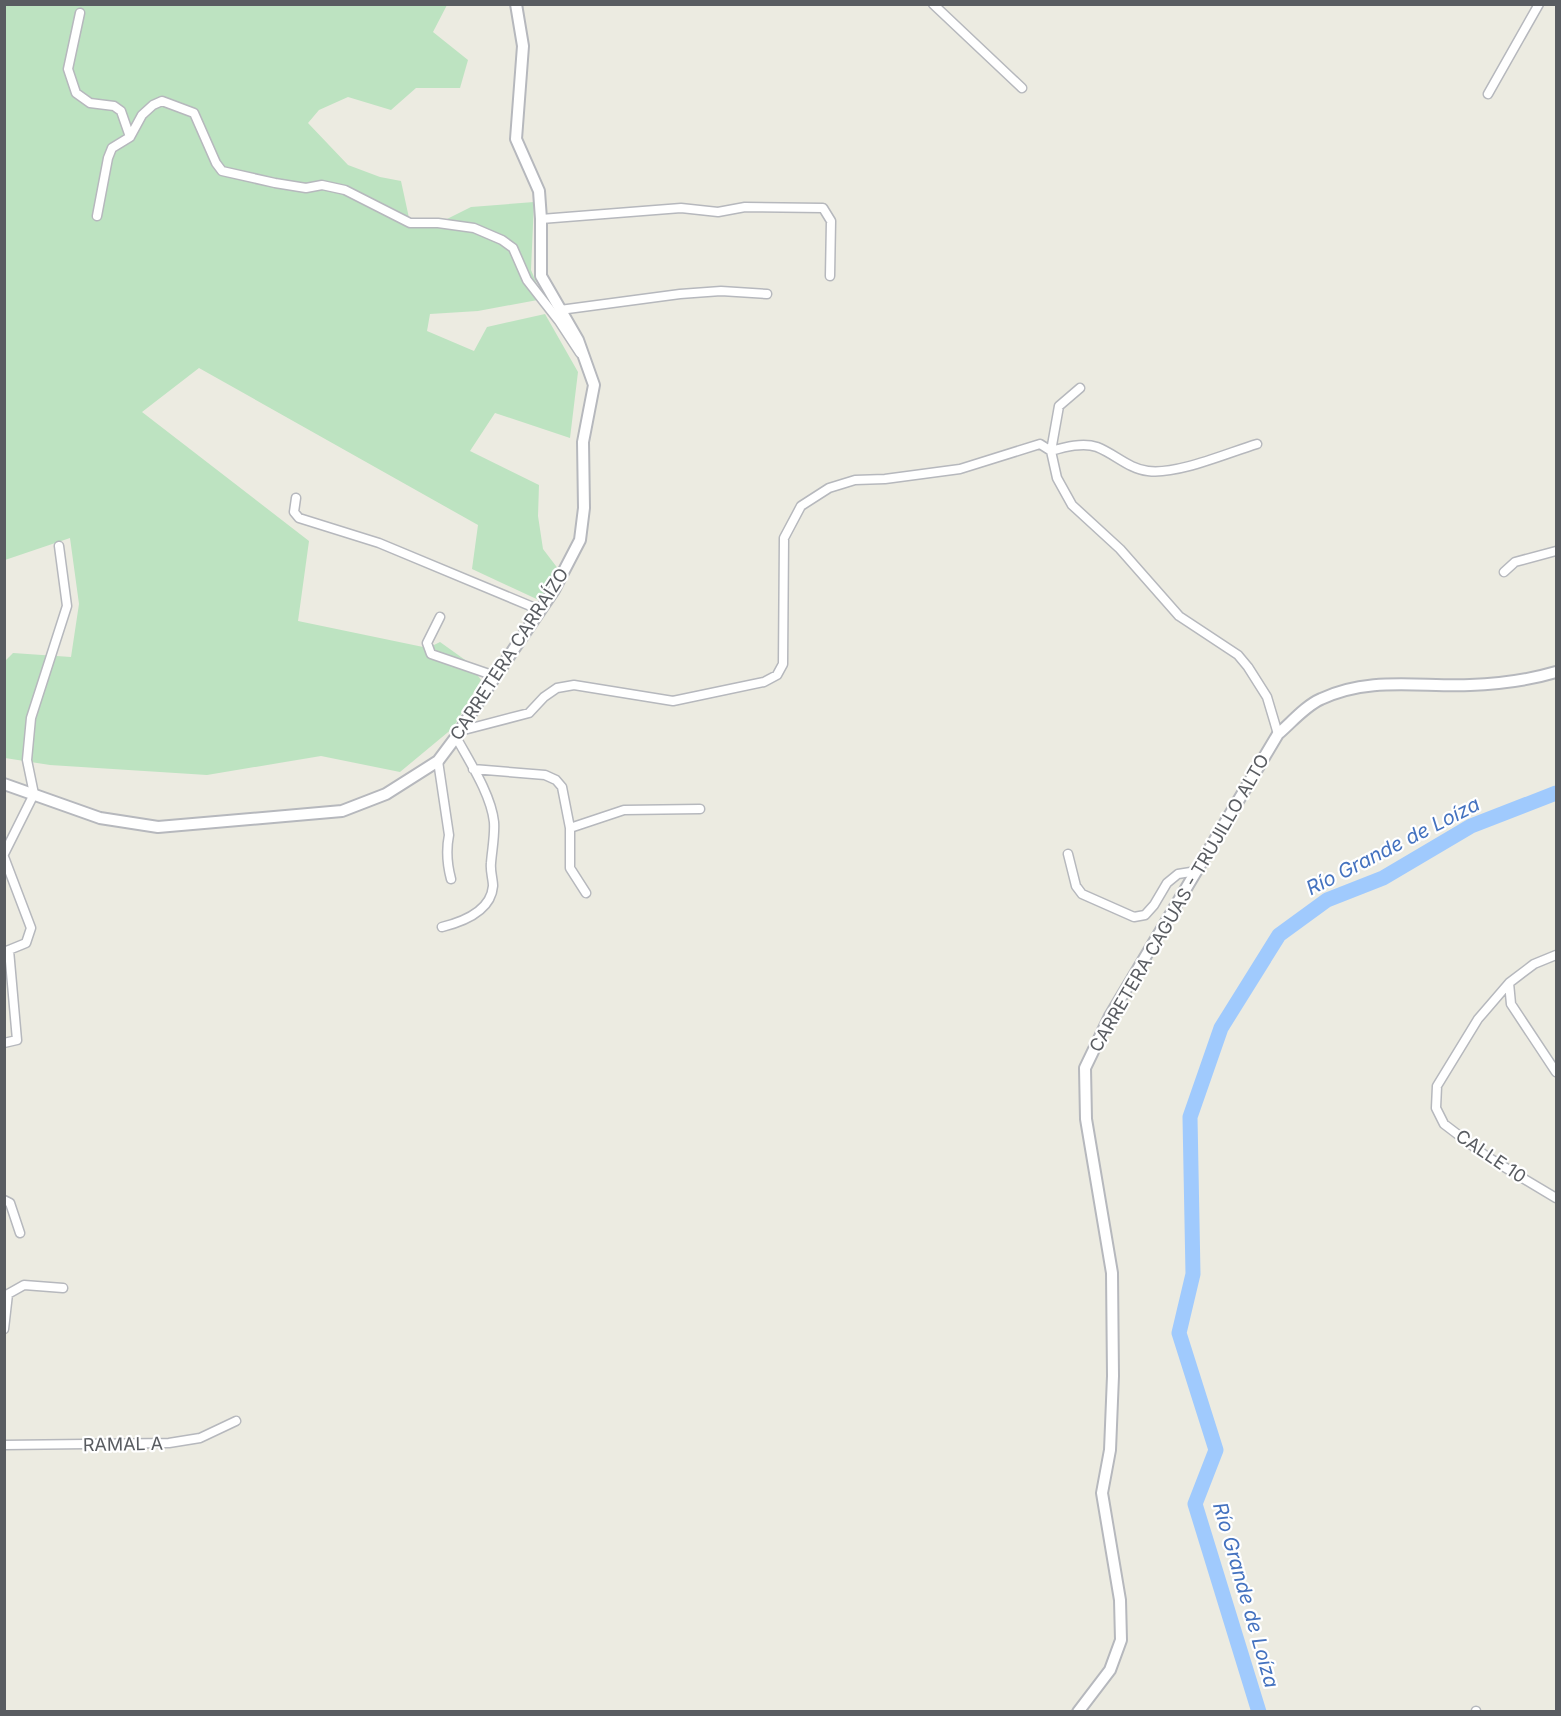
<svg xmlns="http://www.w3.org/2000/svg" width="1561" height="1716" viewBox="0 0 1561 1716" font-family="Inter,sans-serif">
  <rect width="100%" height="100%" fill="#ecebe1"/>
  <!-- green -->
  <path fill="#bde3c1" d="M5 5H447L433 32 468 60 460 88H416L391 110 348 97 319 110 308 123 348 165 380 177 401 181 409 218 429 228 471 207 534 202 531 270 543 299 478 311 430 314 427 331 474 351 487 327 545 314 578 372 570 438 495 413 470 451 539 485 538 516 543 549 559 570 543 602 472 569 478 525 199 368 142 412 309 541 298 621 428 648 440 642 468 662 481 680 453 728 400 772 321 756 207 775 50 765 5 758 4 662 13 653 71 657 79 604 70 538 5 560Z"/>
  <g fill="none" stroke-linecap="round" stroke-linejoin="round">
    <!-- river -->
    <path stroke="#a0cafd" stroke-width="15" d="M1259 1712 1195 1504 1216 1450 1179 1333 1193 1274 1190 1117 1221 1028 1279 935 1327 900 1383 878 1471 826 1556 793"/>
    <!-- minor casing -->
    <g stroke="#b6b8bd" stroke-width="11">
      <path id="minor" d="M933 4 1022 88
        M80 13 68 69 76 93 90 103 114 106 121 111 130 137
        M1488 94 1539 4
        M97 216 108 158 112 148 130 137 142 115 153 105 162 101 194 113 216 163 222 171 275 183 306 188 322 185 345 190 410 223H438L474 228 502 240 513 248 527 280 559 321 580 353
        M541 219 681 208 718 212 745 207 823 208 831 221 830 276
        M560 310 680 294 721 291 767 294
        M1080 388 1059 406 1051 451 1057 478 1072 505 1120 549 1179 616 1238 655 1248 667 1267 697 1278 734
        M1051 451C1065 447 1083 442 1097 447 1115 454 1129 469 1148 471 1177 475 1227 453 1257 444
        M296 498 294 512 299 518 379 543 540 610
        M1504 572 1515 562 1556 551
        M440 617 427 643 431 654 495 676
        M460 731 529 713 544 697 557 688 574 685 673 701 764 682 777 675 783 664 784 538 801 506 829 488 855 480 885 479 960 469 1040 444 1051 451
        M438 761 449 835C446 850 447 864 451 879
        M473 769 545 775 556 780 562 787 570 828V868L586 893
        M570 828 624 810 700 809
        M4 854 34 794 27 760 31 718 67 606 59 546
        M1068 854 1076 886 1082 894 1134 917 1145 915 1154 905 1167 883 1178 874 1197 871
        M4 857 31 928 26 943 4 952
        M442 927C462 922 491 911 493 886 493 879 490 871 491 863 492 850 495 835 494 822 491 794 469 761 456 737
        M1556 955 1534 964 1509 983 1511 1004 1556 1072
        M1509 983 1478 1019 1437 1086 1436 1108 1444 1124 1486 1156 1556 1198
        M4 1043 17 1040 9 950
        M4 1200 10 1203 20 1233
        M4 1329 8 1294 24 1285 63 1288
        M4 1445 169 1443 200 1438 236 1421
        M1476 1712V1711"/>
    </g>
    <!-- tertiary casing -->
    <g stroke="#b6b8bd" stroke-width="14">
      <path id="tertiary" d="M4 784 100 818 158 827 342 811 386 794 438 761 456 737 480 699 554 590 580 540 584 508 583 442 594 385 578 340 541 276V219L539 191 516 139 523 46 516 4
        M1078 1712 1110 1670 1121 1640 1120 1600 1102 1493 1110 1450 1113 1376 1112 1273 1086 1119 1085 1068 1110 1016 1278 734C1291 723 1305 706 1321 699 1369 676 1419 687 1470 685 1498 684 1529 680 1556 672"/>
    </g>
    <!-- minor -->
    <use href="#minor" stroke="#fff" stroke-width="8"/>
    <!-- tertiary -->
    <use href="#tertiary" stroke="#fff" stroke-width="10"/>
  </g>
  <g text-anchor="middle" dominant-baseline="central" stroke-width="4.5" stroke-linejoin="round" paint-order="stroke">
    <!-- street labels -->
    <g font-size="18" fill="#595c61" stroke="#fff">
      <text transform="translate(509 654) rotate(-57)">CARRETERA CARRAÍZO</text>
      <text transform="translate(1179 903) rotate(-60)">CARRETERA CAGUAS - TRUJILLO ALTO</text>
      <text transform="translate(1491 1156) rotate(34)">CALLE 10</text>
      <text transform="translate(123 1444) rotate(-1)">RAMAL A</text>
    </g>
    <!-- water labels -->
    <g font-size="20" font-style="italic" fill="#4472bf" stroke="#fff">
      <text transform="translate(1393 846) rotate(-27)">Río Grande de Loíza</text>
      <text transform="translate(1246 1595) rotate(74)">Río Grande de Loíza</text>
    </g>
  </g>
  <!-- border -->
  <rect width="1561" height="1716" fill="none" stroke="#595c61" stroke-width="12"/>
</svg>
